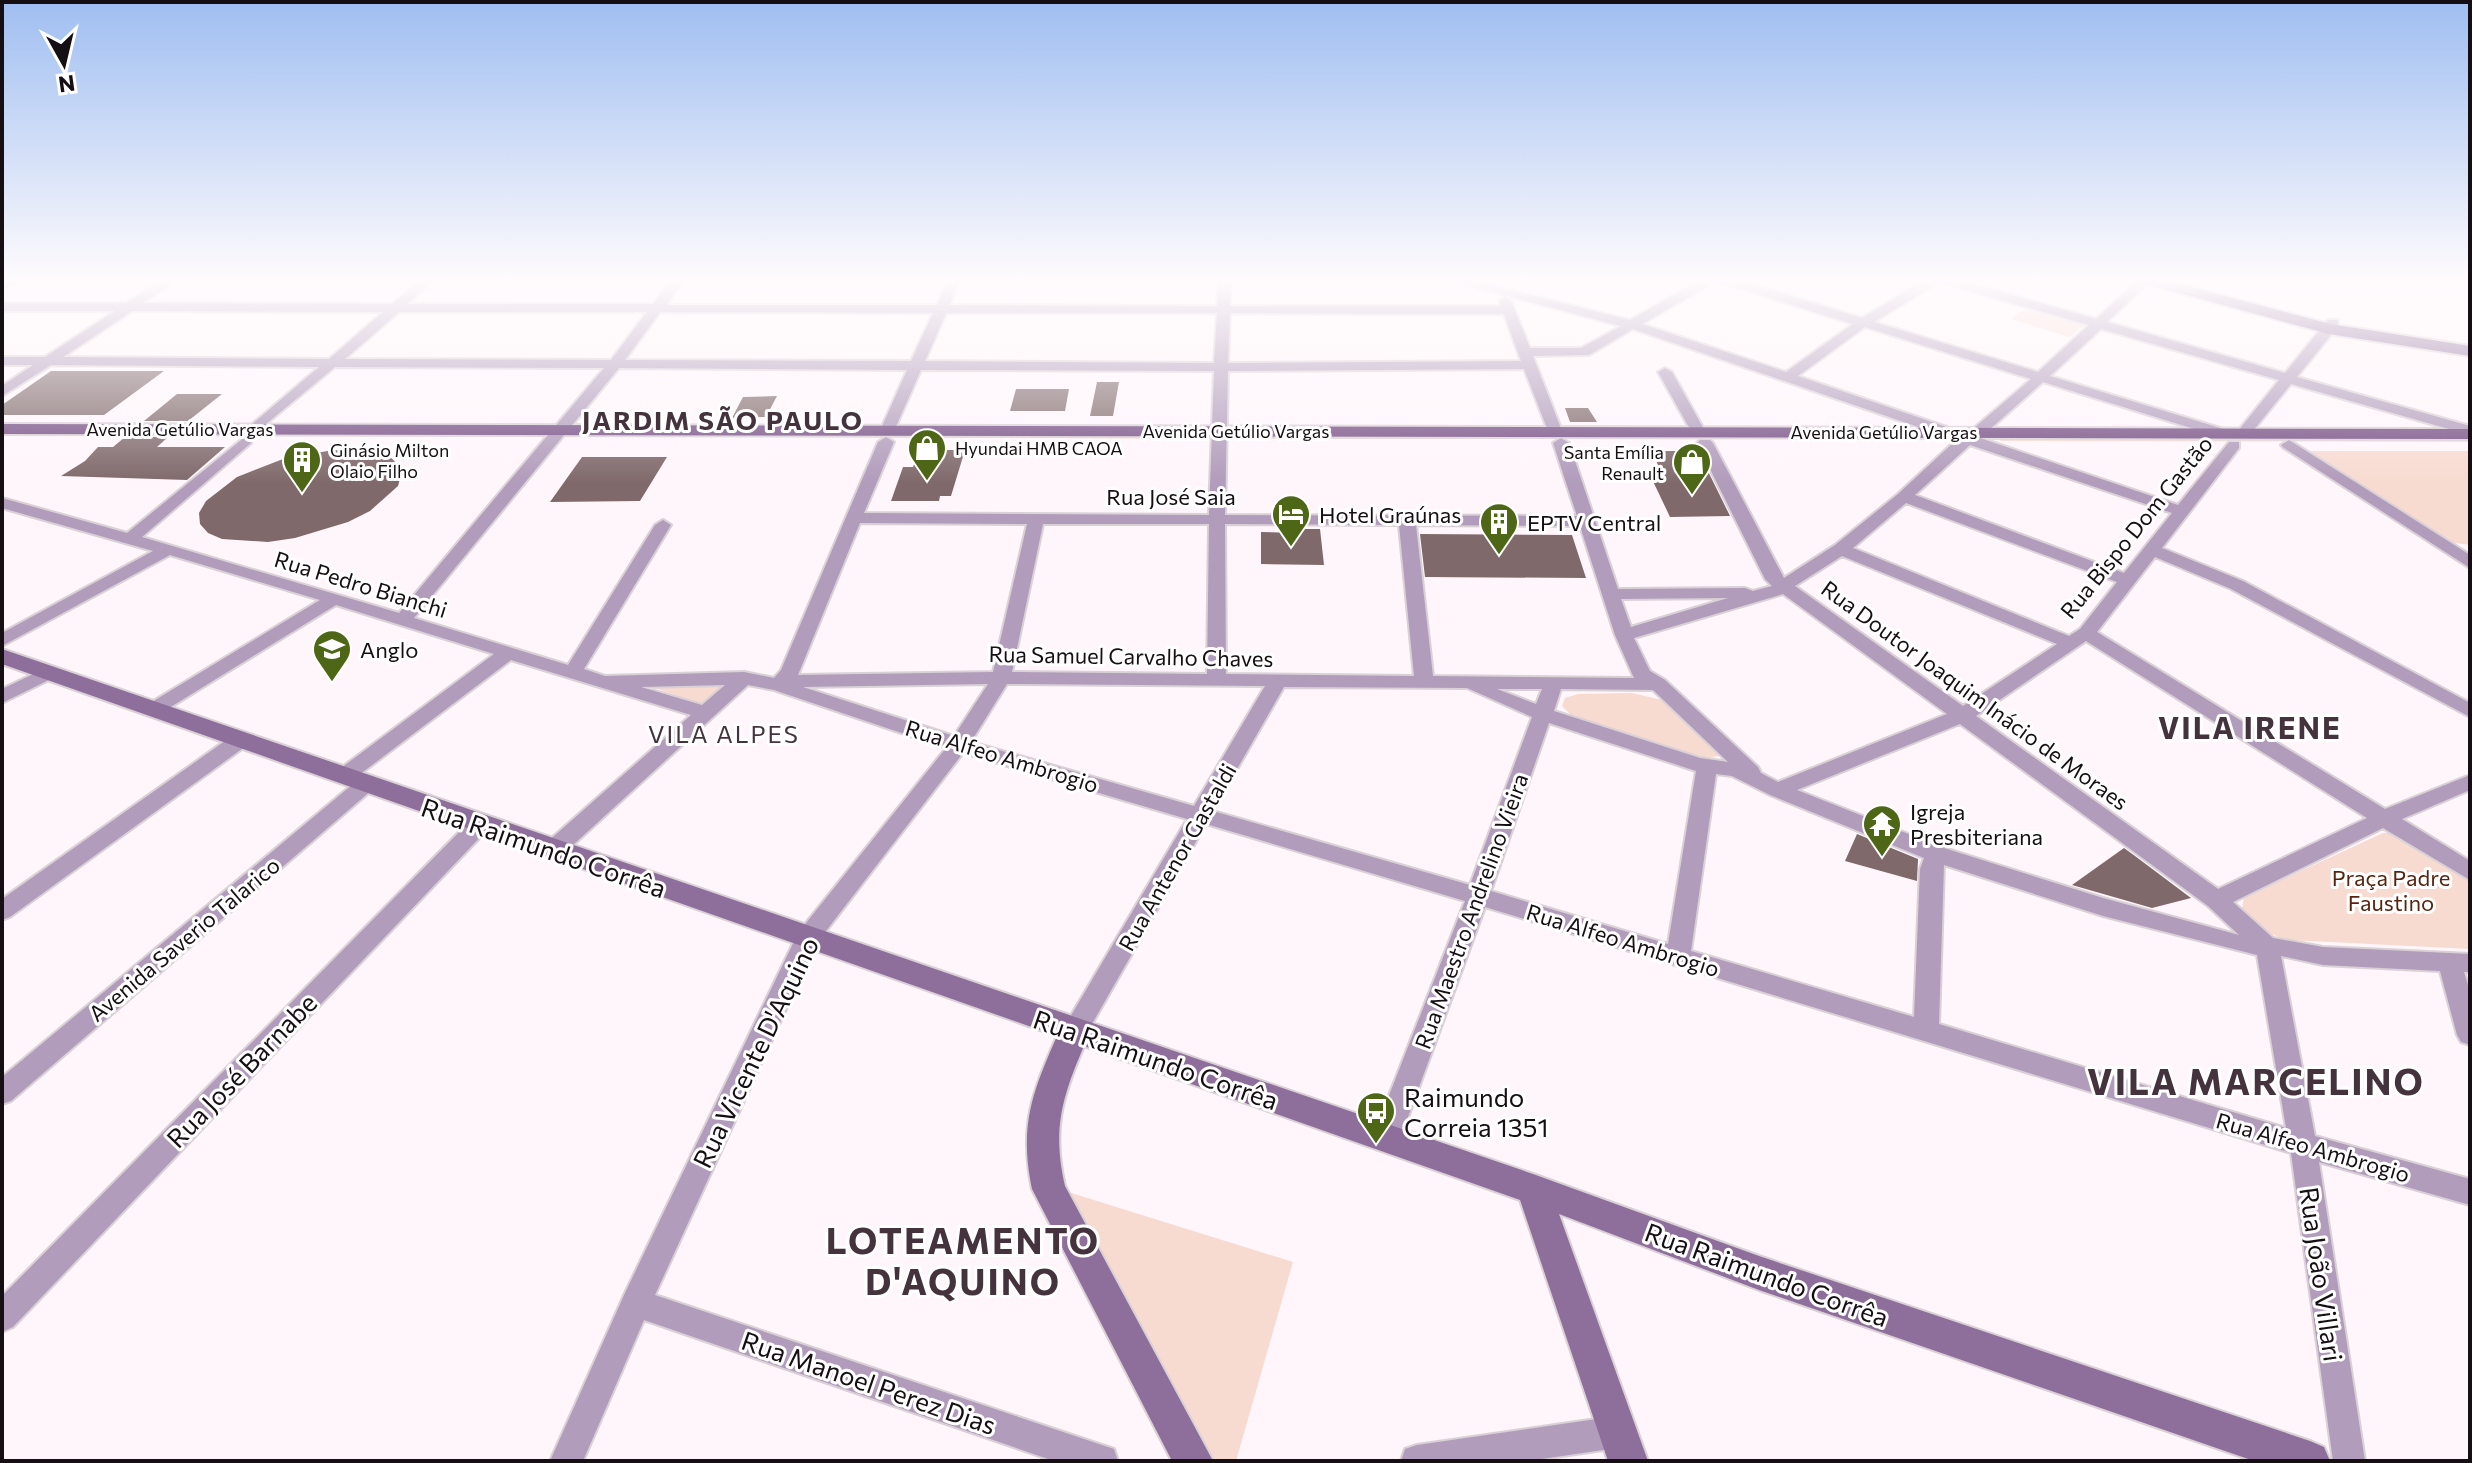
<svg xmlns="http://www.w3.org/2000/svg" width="2472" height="1463" viewBox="0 0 2472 1463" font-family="Commissioner,sans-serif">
  <rect width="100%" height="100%" fill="#fff6fb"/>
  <!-- green -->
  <path fill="#f7dbd1" d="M2029 305 2086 323 2070 337 2011 319Z
    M2 431 548 435H2Z
    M563 435 1212 436 1207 439Z
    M1230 437 1944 438 1949 439H1239Z
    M2470 437V442L2001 441 1997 438Z
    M2310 451H2470V545L2449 542Z
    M722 685 723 689 703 705 649 686Z
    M1632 693 1662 700 1714 745 1719 756 1697 760 1574 718 1562 706 1565 698 1578 694Z
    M2398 832 2470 875V949L2289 940C2267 934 2254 928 2242 909L2244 897 2383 833Z
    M1065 1191 1293 1262 1236 1461H1211Z"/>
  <!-- building -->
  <path fill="#7f696b" d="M51 371H164L104 415H2V405Z
    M1097 382H1119L1113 416H1090Z
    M1016 389H1069L1065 411H1010Z
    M177 394H222L188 421H144Z
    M777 396 766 417 732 418 743 397Z
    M1565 408H1588L1597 422H1570Z
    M125 437H168L157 447H225L187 480 61 476 85 461 98 447H113Z
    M333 450 375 452 390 457 399 465 401 475 398 486 370 511 348 522 295 538 268 542 222 539 208 533 200 524 199 513 206 501 237 477 283 459Z
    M919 450H965L951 496H940L939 501H891L903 467H913Z
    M1652 451H1698L1730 516 1670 517 1651 477H1663Z
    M582 457H667L640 501 550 502Z
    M1299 529H1320L1324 565 1261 564V532L1299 533Z
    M1420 534 1572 535 1586 578 1425 577Z
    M1857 834 1918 859 1917 881 1845 861Z
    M2124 848 2135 856 2191 898 2152 908 2072 885Z"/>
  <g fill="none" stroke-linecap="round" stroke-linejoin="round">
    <!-- street casing -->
    <g stroke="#dad1d6" stroke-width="4">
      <path id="street" d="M28 278 26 281 2 287V279Z
        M165 278H179L143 303 392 304 423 278H436L407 304H653L673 278H685L666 305H937L949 278H961L949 305 1217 306 1219 278H1231L1230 306H1501L1499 301 1505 297 1511 301 1530 348H1581L1621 326 1441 278H1462L1630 320 1704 278H1732L1862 318 1928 278H1952L2096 319 2141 278H2154L2107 322 2285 373 2328 320H2338V326L2297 377 2470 426V435L2291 384 2248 437H2238V431L2279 380 2101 329 2050 376 2230 431V437H2220L2043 382 1980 438 2178 505 2229 442H2239V448L2162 548 2243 581 2470 703V717L2231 589 2155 557 2097 632 2385 809 2470 775V790L2402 819 2470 861V880L2383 828 2233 902 2273 938 2323 947 2470 954V972H2464L2470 992V1045L2461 1042 2457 1035 2440 971 2323 965 2281 956 2315 1136 2470 1179V1205L2319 1162 2365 1461H2333L2291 1153 1485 907 1400 1139 1396 1147 1386 1151 1376 1147 1372 1139 1465 901 1206 824 1084 1038 1075 1041 1066 1038 1062 1031 1066 1024 1187 819 963 753 816 944 655 1295 1102 1445 1114 1449 1118 1461H1054L644 1320 583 1461H550L625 1293 798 933 946 748 774 690 748 685 561 856H545L542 850 545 844 691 715 511 660 351 781H337L334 776 337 771 494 654 336 605 161 713H147L144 709 147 705 320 600 170 555 2 646V633L153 551 2 508V498L127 533 246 436 251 437V443L142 537 399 613 604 368 335 367 255 433 250 432V426L319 367 51 365 2 396V386L33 365H2V357H45L115 311H2V303H126ZM1716 281 1853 324 1786 372 1642 324ZM1939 282 2089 325 2038 372 1874 322ZM132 311 383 312 329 359 63 357ZM399 312H647L611 360 345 359ZM660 312 933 313 911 361 625 360ZM946 313H1217L1214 363 925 361ZM1230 313 1504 314 1521 361 1228 363ZM1865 327 2031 379 1967 434 1798 376ZM1633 329 1956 440 1898 494 1835 545 1784 578 1713 443 1710 440H1700L1697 443 1765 579 1772 586 1753 591 1745 588 1618 589 1569 443 1561 438 1553 443 1577 516 1225 515 1228 371 1524 369 1548 431 1555 435 1562 431 1533 356 1589 355ZM619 368 907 370 880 431 887 435 894 431 921 370 1214 371 1209 515 864 513 894 442 886 437 878 442 781 670 774 678 744 672 605 676 584 669 671 525 663 520 655 525 568 665 414 618ZM1970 445 2172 513 2124 573 1915 495ZM1906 503 2117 582 2080 629 2069 636 1853 548ZM860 523 1027 524 993 672 798 675ZM1043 524H1209L1207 674 1012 672ZM1225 524 1399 525 1414 676 1226 674ZM1416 525 1580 526 1615 635 1634 678 1433 676ZM1842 556 2057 644 1963 706 1795 586ZM1783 594 1947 714 1778 782 1761 773 1758 767 1665 680 1650 671 1634 638ZM1728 598 1631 627 1621 599ZM2086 641 2367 818 2218 889 1976 716ZM988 684 954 736 803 687ZM1007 684 1265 686 1194 806 971 742ZM725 685 702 705 641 687ZM1284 687 1467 688 1532 717 1470 885 1213 811ZM1497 689H1542L1536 704ZM1561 689 1653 690 1728 762 1700 758 1554 711ZM1549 723 1696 771 1668 944 1491 891ZM1960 724 2208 906 2239 935 2103 898 1944 848 1797 790ZM1716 774 1732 776 1770 795 1924 858 1920 869 1914 1017 1691 951ZM1944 865 2103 916 2257 955 2286 1128 1939 1024Z
        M1665 368 1672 372 1705 431 1703 434H1693L1691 431 1658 372Z
        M2289 440 2470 555V568L2284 448 2281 445Z
        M48 667 57 673 55 677 2 703V689Z
        M239 734 246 736 249 741 246 746 10 917 2 920V899L232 736Z
        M366 777 373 779 376 784 373 789 11 1101 2 1104V1077L359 779Z
        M480 816 488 819 491 824 488 829 13 1327 2 1332V1296L472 819Z
        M1617 1416 1628 1421 1633 1432 1628 1443 1617 1448 1528 1461H1401L1405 1449 1417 1445Z"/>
    </g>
    <!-- secondary casing -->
    <g stroke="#dad1d6" stroke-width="4">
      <path id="secondary" d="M2133 278H2157L2330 324 2470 346V356L2329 334 2135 281Z
        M2 649 1533 1174 1759 1256 2310 1441 2324 1447 2330 1461H2254L1759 1290 1559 1214 1648 1461H1608L1520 1200 1084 1046C1062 1097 1052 1130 1065 1186L1213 1461H1172L1032 1189C1019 1126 1032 1093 1057 1036L2 664Z"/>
    </g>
    <!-- primary casing -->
    <g stroke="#dad1d6" stroke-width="4">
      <path id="primary" d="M2 424 2470 429V439L2 434Z"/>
    </g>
    <!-- street -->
    <use href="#street" fill="#b19cbb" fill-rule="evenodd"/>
    <!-- secondary -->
    <use href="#secondary" fill="#8e6f9b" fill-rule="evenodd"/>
    <!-- primary -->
    <use href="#primary" fill="#754e84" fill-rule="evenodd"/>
  </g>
  <!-- sky -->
  <linearGradient id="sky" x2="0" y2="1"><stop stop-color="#9fbef1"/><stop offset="0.58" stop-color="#fffbfd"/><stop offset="1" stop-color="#fffbfd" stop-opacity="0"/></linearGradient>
  <rect width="2472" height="483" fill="url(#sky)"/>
  <!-- icons -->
  <defs>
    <g id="shop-pin" transform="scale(2)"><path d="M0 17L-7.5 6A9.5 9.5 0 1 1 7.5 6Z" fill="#4d6717" stroke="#fff"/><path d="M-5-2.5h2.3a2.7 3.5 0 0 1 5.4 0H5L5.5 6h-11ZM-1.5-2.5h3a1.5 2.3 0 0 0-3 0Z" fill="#fff"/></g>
    <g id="building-pin" transform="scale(2)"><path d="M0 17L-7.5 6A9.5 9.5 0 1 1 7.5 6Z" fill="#4d6717" stroke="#fff"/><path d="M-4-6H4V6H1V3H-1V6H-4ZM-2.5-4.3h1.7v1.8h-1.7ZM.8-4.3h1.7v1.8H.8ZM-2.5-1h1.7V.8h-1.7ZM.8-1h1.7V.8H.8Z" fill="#fff"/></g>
    <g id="hotel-pin" transform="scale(2)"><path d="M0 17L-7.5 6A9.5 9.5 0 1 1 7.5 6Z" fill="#4d6717" stroke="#fff"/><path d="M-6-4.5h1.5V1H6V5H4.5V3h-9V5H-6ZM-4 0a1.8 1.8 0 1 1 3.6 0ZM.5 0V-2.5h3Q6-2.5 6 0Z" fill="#fff"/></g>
    <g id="school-pin" transform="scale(2)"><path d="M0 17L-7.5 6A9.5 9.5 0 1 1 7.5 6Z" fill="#4d6717" stroke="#fff"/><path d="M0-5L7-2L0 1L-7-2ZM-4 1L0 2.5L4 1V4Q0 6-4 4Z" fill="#fff"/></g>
    <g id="temple-pin" transform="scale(2)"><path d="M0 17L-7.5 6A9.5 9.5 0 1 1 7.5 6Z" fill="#4d6717" stroke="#fff"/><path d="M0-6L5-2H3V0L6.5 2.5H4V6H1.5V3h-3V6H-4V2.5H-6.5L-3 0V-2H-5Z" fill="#fff"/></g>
    <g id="bus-pin" transform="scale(2)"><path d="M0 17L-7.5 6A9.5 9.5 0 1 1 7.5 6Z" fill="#4d6717" stroke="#fff"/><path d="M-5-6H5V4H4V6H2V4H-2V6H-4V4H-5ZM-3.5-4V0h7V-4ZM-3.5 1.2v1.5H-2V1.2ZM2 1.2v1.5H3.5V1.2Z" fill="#fff"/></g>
  </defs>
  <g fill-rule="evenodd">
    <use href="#shop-pin" x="927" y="448"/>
    <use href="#building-pin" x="302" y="460"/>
    <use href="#shop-pin" x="1692" y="462"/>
    <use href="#hotel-pin" x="1291" y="514"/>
    <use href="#building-pin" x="1499" y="522"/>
    <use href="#school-pin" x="332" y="649"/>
    <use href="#temple-pin" x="1882" y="824"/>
    <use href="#bus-pin" x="1376" y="1111"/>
  </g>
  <g text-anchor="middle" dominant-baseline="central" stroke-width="6" stroke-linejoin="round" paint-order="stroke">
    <!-- far-street labels -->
    <g font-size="18" fill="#150e12" stroke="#fff">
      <text x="180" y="429">Avenida Getúlio Vargas</text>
      <text x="1236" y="431">Avenida Getúlio Vargas</text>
      <text x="1884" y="432">Avenida Getúlio Vargas</text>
    </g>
    <!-- far-poi labels -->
    <g font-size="18" fill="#150e12" stroke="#fff" text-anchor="start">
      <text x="955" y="448">Hyundai HMB CAOA</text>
      <text x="330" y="450">Ginásio Milton<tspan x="330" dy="21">Olaio Filho</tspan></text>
      <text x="1664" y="452" text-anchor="end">Santa Emília<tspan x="1664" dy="21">Renault</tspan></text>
    </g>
    <!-- street labels -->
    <g font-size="22" fill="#150e12" stroke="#fff">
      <text x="1171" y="496">Rua José Saia</text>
      <text transform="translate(2136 527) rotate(-51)">Rua Bispo Dom Gastão</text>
      <text transform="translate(361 584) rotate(17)">Rua Pedro Bianchi</text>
      <text transform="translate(1131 656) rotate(1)">Rua Samuel Carvalho Chaves</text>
      <text transform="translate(1975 695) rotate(36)">Rua Doutor Joaquim Inácio de Moraes</text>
      <text transform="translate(1002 756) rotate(17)">Rua Alfeo Ambrogio</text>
      <text transform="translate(1177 857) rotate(-60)">Rua Antenor Gastaldi</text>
      <text transform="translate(1471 911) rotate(-70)">Rua Maestro Andrelino Vieira</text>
      <text transform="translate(184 939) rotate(-40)">Avenida Saverio Talarico</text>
      <text transform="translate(1623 940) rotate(17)">Rua Alfeo Ambrogio</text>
      <text transform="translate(2313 1147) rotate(16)">Rua Alfeo Ambrogio</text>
    </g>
    <!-- poi labels -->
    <g font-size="22" fill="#150e12" stroke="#fff" text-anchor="start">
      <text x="1319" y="514">Hotel Graúnas</text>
      <text x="1527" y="522">EPTV Central</text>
      <text x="360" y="649">Anglo</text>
      <text x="1910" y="811">Igreja<tspan x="1910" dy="25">Presbiteriana</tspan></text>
    </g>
    <!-- park labels -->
    <g font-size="22" fill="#59240f" stroke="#fff">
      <text x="2391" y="877">Praça Padre<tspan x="2391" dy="25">Faustino</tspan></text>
    </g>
    <!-- neighbourhood labels -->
    <g font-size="24" letter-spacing="2" fill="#44333c" stroke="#fff">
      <text x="724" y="733">VILA ALPES</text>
    </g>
    <!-- far-district labels -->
    <g font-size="26" font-weight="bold" letter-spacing="2" fill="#44333c" stroke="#fff">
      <text x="723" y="419">JARDIM SÃO PAULO</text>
    </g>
    <!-- near-street labels -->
    <g font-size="26" fill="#150e12" stroke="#fff">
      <text transform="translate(544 847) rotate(19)">Rua Raimundo Corrêa</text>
      <text transform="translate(755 1052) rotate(-64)">Rua Vicente D'Aquino</text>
      <text transform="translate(1156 1059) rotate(19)">Rua Raimundo Corrêa</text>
      <text transform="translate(241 1070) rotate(-46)">Rua José Barnabe</text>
      <text transform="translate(1767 1274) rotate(20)">Rua Raimundo Corrêa</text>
      <text transform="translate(2322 1274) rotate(82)">Rua João Villari</text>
      <text transform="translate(869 1382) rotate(19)">Rua Manoel Perez Dias</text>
    </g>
    <!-- near-poi labels -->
    <g font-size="26" fill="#150e12" stroke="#fff" text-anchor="start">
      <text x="1404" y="1096">Raimundo<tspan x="1404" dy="30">Correia 1351</tspan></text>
    </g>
    <!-- district labels -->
    <g font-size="30" font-weight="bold" letter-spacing="2" fill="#44333c" stroke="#fff">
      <text x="2250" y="726">VILA IRENE</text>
    </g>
    <!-- near-district labels -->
    <g font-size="36" font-weight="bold" letter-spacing="2" fill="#44333c" stroke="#fff">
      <text x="2256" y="1080">VILA MARCELINO</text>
      <text x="963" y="1239">LOTEAMENTO<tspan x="963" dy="41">D'AQUINO</tspan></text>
    </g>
  </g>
  <!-- border -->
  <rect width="2472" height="1463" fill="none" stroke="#150e12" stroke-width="8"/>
  <!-- north arrow -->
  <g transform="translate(64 64) rotate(172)" stroke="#ffffff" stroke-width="6" paint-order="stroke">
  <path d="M0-6L14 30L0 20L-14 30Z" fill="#150e12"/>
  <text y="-12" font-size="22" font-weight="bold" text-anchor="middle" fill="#150e12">N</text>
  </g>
</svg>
